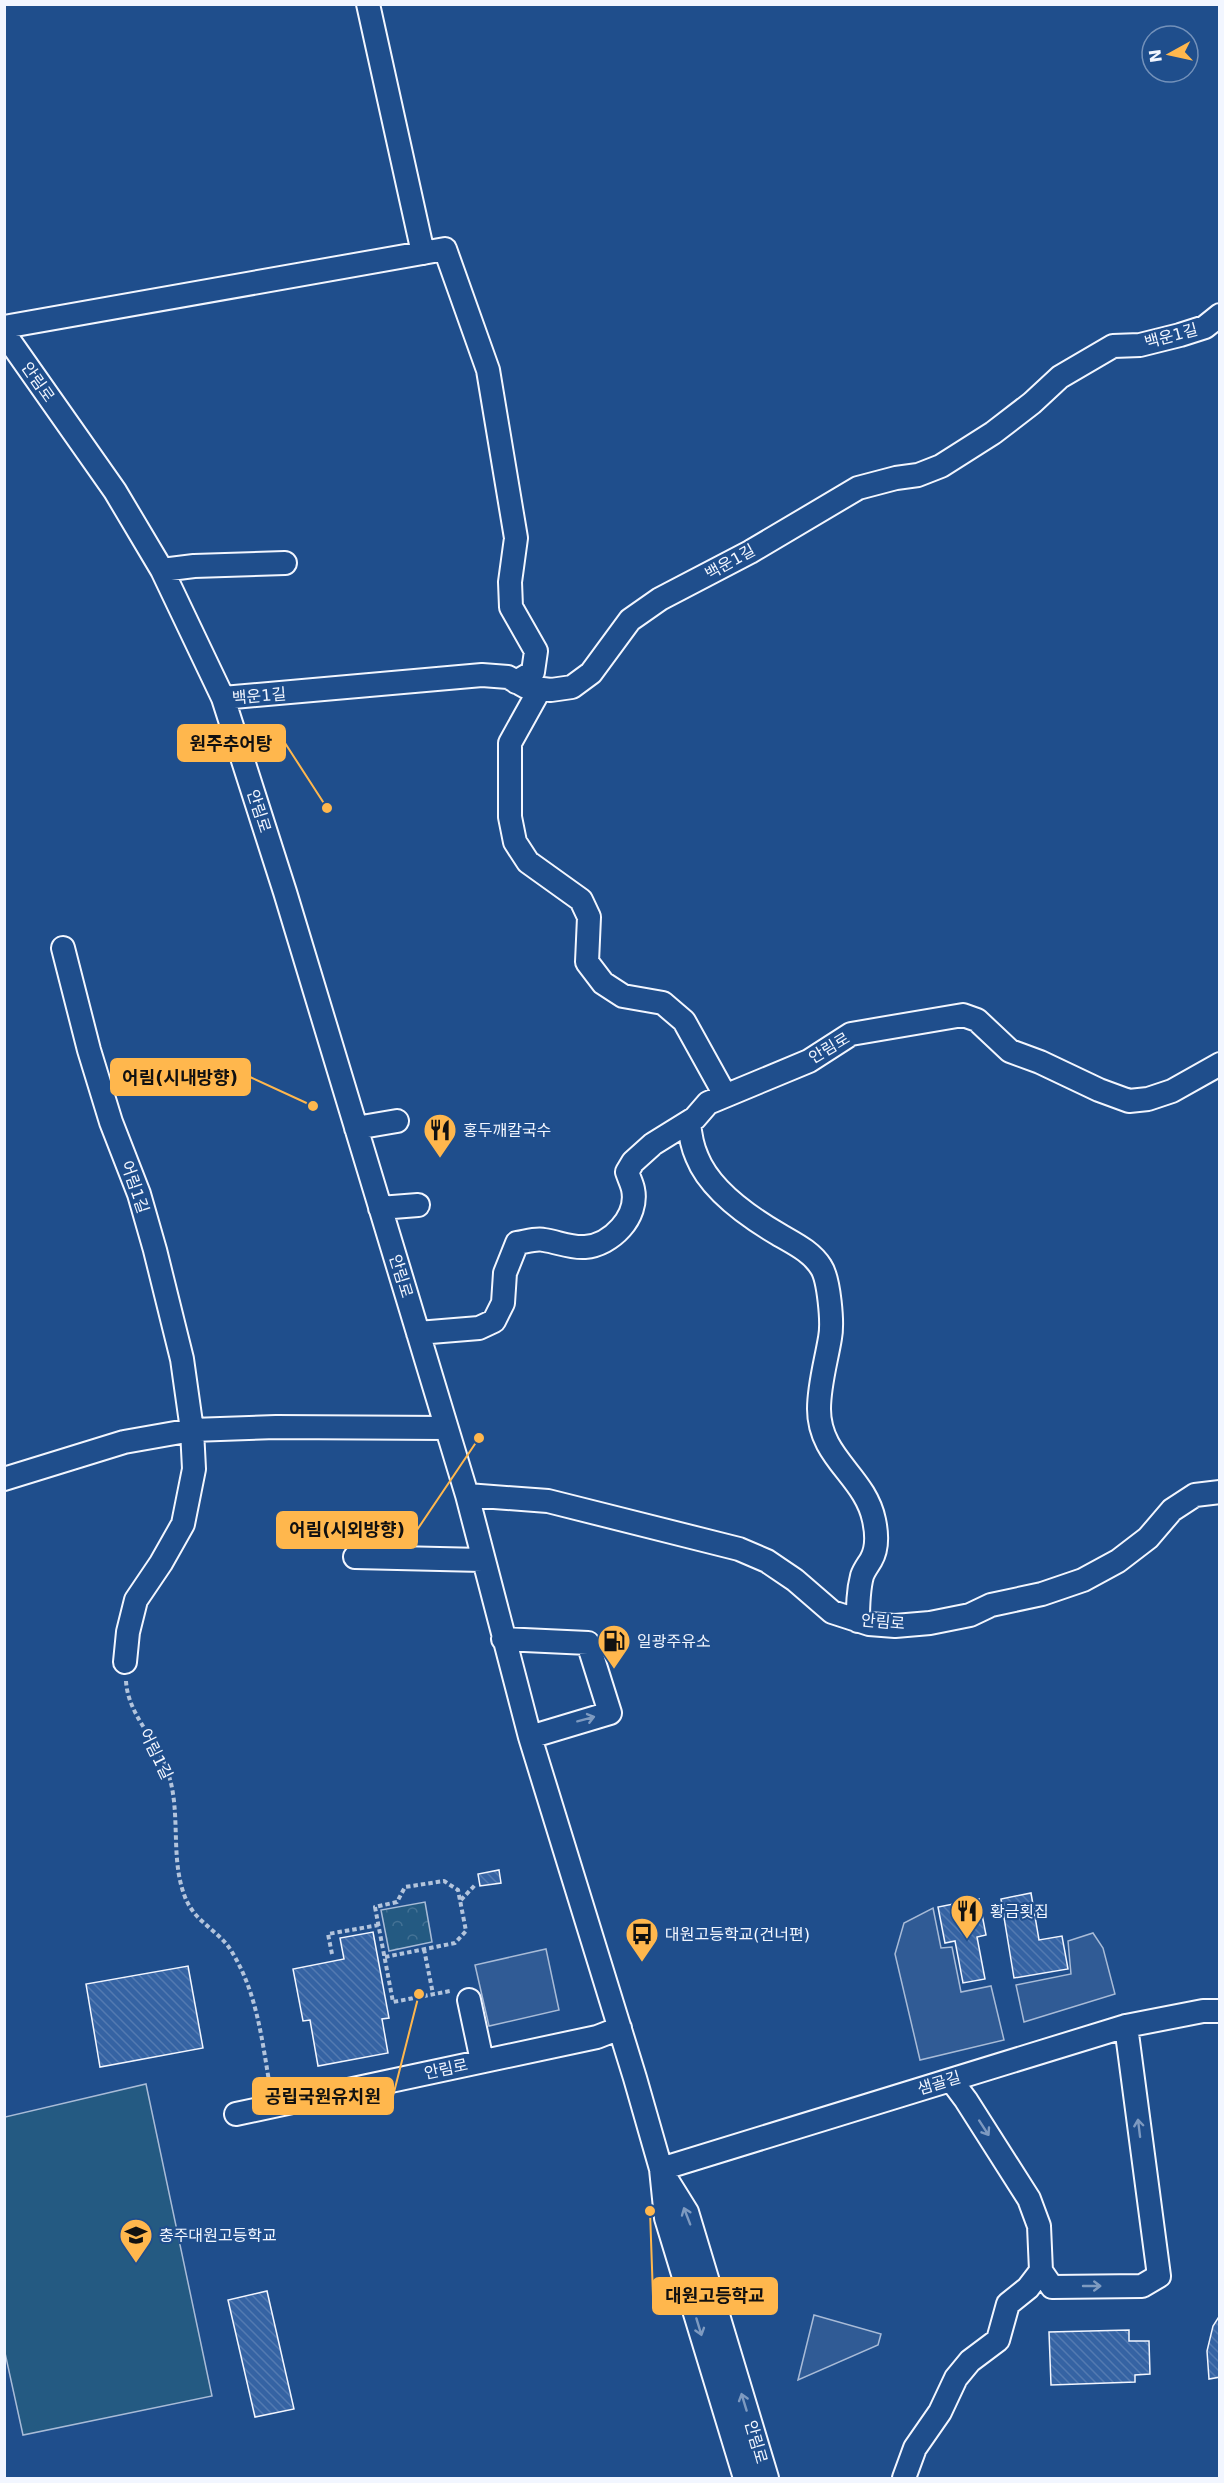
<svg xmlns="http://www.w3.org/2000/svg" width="1224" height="2483" viewBox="0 0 1224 2483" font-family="'DejaVu Sans','Noto Sans KR',sans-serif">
  <defs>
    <pattern id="park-crowns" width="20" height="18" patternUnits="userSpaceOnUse" patternTransform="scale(1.5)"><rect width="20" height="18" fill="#245a82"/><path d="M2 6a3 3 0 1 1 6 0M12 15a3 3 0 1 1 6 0" fill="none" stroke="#447295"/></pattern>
    <pattern id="building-back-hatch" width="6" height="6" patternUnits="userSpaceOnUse" patternTransform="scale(1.5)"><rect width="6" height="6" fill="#3563a3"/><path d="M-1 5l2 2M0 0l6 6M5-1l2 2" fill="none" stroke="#537ab1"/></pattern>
  </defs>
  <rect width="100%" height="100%" fill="#1f4e8c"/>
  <!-- park -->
  <path fill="url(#park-crowns)" stroke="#a8bbd7" stroke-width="1.5" d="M425 1902 432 1942 389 1951 381 1910Z"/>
  <!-- pitch -->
  <path fill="#245a82" stroke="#a8bbd7" stroke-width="1.5" d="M146 2084 212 2396 23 2435 5 2353V2117Z"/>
  <!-- parking -->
  <path fill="#305b95" stroke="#a8bbd7" stroke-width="1.5" d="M933 1908 941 1948 952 1947 961 1992 991 1986 1004 2040 920 2060 895 1954 904 1923Z
    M1093 1933 1103 1948 1115 1994 1024 2022 1016 1985 1071 1974 1068 1941Z
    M546 1949 559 2010 489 2026 475 1965Z
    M814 2315 881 2334 878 2345 798 2380Z"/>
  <!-- building -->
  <path fill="url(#building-back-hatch)" stroke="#f2f6ff" stroke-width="1.5" d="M499 1870 501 1883 480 1886 478 1874Z
    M1031 1893 1039 1940 1062 1936 1068 1969 1014 1978 1001 1899Z
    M979 1899 986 1935 977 1937 985 1979 963 1983 955 1941 945 1943 938 1907Z
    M373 1932 389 2018 382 2019 388 2053 318 2066 310 2020 303 2021 293 1969 344 1959 340 1938Z
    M188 1966 203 2048 100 2067 86 1984Z
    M267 2291 294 2409 255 2417 228 2300Z
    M1220 2315V2377L1209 2379 1207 2351 1213 2326Z
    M1129 2330V2341H1149L1150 2374 1135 2375V2382L1051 2385 1049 2332Z"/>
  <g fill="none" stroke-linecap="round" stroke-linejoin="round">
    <!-- minor casing -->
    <g stroke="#f2f6ff" stroke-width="26">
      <path id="minor" d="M368 4 423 253
        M4 327 445 249 488 370 516 538 510 582 511 607 536 651 533 672 516 682
        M4 333 115 491 162 570 223 698 285 892 467 1495 530 1737 635 2078 661 2169 666 2218 745 2478
        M162 570 194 566 285 563
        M540 689 510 743V817L515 842 528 862 581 900 589 917 587 962 603 983 623 996 663 1003 684 1021 725 1095
        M223 698 482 675 508 677 526 687 551 690 572 687 591 673 630 620 660 599 750 552 858 488 896 478 918 475 941 466 993 433 1032 403 1060 377 1113 346 1140 345 1180 335 1205 327 1220 315
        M63 948 89 1050 111 1122 139 1194 155 1250 182 1359 192 1430 194 1469 183 1524 161 1563 136 1600 128 1632 125 1662
        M689 1122C690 1134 692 1146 697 1157 710 1190 749 1217 778 1234 793 1243 811 1251 821 1267 829 1279 833 1323 830 1338 826 1362 819 1385 819 1409 819 1458 865 1476 874 1520 877 1534 878 1548 871 1560 868 1565 864 1570 862 1576 858 1591 858 1606 858 1621
        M356 1128 397 1121
        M380 1208 418 1205
        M418 1333 479 1328 494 1321 503 1303 505 1273 517 1243C525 1242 536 1238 544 1240 558 1242 570 1248 585 1247 611 1245 639 1217 633 1189 632 1184 629 1178 627 1172L633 1162 653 1144 695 1118 708 1103 809 1061 851 1034 963 1015 977 1020 1010 1051 1040 1062 1099 1090 1129 1101 1148 1099 1172 1091 1220 1064
        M4 1479 124 1442 192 1430 276 1427 446 1428
        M467 1495 548 1501 739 1549 767 1561 795 1580 832 1612 869 1624 895 1626 930 1623 970 1615 991 1605 1042 1594 1083 1580 1118 1561 1148 1538 1172 1510 1195 1495 1220 1492
        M355 1557 482 1560
        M503 1639 588 1643 610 1713 530 1737
        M469 2000 482 2061
        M951 2080 966 2100 1029 2199 1039 2226 1041 2271 1052 2287 1142 2286 1159 2276 1126 2026
        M236 2114 597 2037 620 2028
        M661 2169 1126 2026 1203 2011H1220
        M664 2175 687 2212 767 2478
        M904 2478 915 2448 940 2412 956 2378 970 2361 998 2340 1008 2304 1028 2288 1041 2271"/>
    </g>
    <!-- path -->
    <path stroke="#b3c4dc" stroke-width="4" stroke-dasharray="4.5 3" stroke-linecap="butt" d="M126 1681C128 1717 160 1742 169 1776 181 1815 170 1859 185 1897 195 1923 220 1931 232 1952 257 1993 262 2040 270 2087
      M461 1900 475 1885
      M424 1949 433 1994
      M332 1954 328 1934 379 1925
      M385 1957 455 1943 466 1931 458 1890 444 1881 405 1887 397 1902 375 1907 393 2002 450 1991"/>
    <!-- minor -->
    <use href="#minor" stroke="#1f4e8c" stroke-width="22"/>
  </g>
  <!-- one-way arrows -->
  <defs><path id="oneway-shaft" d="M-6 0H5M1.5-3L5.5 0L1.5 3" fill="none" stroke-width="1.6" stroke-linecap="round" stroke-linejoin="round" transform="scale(1.5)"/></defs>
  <g stroke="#7e9ac0">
    <use href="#oneway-shaft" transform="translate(586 1719) rotate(-15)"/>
    <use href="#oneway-shaft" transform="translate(984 2128) rotate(57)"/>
    <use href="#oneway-shaft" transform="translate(1139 2128) rotate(-97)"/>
    <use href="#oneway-shaft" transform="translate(687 2216) rotate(-111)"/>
    <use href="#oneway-shaft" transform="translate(1092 2286)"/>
    <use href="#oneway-shaft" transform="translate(699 2327) rotate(73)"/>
    <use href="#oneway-shaft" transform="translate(744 2402) rotate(-107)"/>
  </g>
  <!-- icons -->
  <defs>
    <g id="restaurant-pin" transform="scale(1.725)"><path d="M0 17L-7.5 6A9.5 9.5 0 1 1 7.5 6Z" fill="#ffb74d" stroke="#1f4e8c"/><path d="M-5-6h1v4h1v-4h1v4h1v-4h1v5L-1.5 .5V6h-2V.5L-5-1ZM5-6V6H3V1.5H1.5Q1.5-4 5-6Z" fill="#111"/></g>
    <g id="fuel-pin" transform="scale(1.725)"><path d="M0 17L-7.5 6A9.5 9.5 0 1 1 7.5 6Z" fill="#ffb74d" stroke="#1f4e8c"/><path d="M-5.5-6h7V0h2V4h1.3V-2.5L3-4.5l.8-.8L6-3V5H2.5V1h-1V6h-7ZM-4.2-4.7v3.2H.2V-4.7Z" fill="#111"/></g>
    <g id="bus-pin" transform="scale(1.725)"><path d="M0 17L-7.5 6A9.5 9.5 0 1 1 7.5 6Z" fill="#ffb74d" stroke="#1f4e8c"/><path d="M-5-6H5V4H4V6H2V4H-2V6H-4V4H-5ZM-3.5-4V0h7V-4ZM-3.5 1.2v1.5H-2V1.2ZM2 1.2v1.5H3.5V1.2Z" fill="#111"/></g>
    <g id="school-pin" transform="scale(1.725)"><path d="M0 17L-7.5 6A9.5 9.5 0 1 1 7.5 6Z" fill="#ffb74d" stroke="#1f4e8c"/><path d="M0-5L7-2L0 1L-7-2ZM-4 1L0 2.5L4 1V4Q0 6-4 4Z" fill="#111"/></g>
  </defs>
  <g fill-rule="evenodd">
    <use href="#restaurant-pin" x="440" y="1130"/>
    <use href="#fuel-pin" x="614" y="1641"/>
    <use href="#restaurant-pin" x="967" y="1911"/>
    <use href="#bus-pin" x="642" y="1934"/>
    <use href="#school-pin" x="136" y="2235"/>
  </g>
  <g text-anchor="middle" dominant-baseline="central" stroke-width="4.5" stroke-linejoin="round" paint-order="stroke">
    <!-- street labels -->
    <g font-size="16" fill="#f2f6ff" stroke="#1f4e8c">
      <text transform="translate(1171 336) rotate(-15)">백운1길</text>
      <text transform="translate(38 382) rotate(55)">안림로</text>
      <text transform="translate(730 562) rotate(-29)">백운1길</text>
      <text transform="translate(259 696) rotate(-5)">백운1길</text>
      <text transform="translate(259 811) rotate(72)">안림로</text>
      <text transform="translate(829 1048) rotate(-31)">안림로</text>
      <text transform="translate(135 1187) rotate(71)">어림1길</text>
      <text transform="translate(401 1276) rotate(73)">안림로</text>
      <text transform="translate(883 1622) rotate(5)">안림로</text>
      <text transform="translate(156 1754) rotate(64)">어림1길</text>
      <text transform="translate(446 2069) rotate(-12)">안림로</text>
      <text transform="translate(939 2083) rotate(-17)">샘골길</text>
      <text transform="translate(756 2442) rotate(74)">안림로</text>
    </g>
    <!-- poi labels -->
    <g font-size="16" fill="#f2f6ff" stroke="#1f4e8c" text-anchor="start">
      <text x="463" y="1130">홍두깨칼국수</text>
      <text x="637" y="1641">일광주유소</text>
      <text x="990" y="1911">황금횟집</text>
      <text x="665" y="1934">대원고등학교(건너편)</text>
      <text x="159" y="2235">충주대원고등학교</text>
    </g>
  </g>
  <!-- callouts -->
  <path fill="none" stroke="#ffb74d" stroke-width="2" d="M327 808L285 743M313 1106L250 1077M479 1438L417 1530M419 1994L393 2096M650 2211L653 2296"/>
  <g fill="#ffb74d" stroke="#1f4e8c" stroke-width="2">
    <circle cx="327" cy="808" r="6"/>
    <circle cx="313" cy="1106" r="6"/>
    <circle cx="479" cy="1438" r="6"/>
    <circle cx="419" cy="1994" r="6"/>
    <circle cx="650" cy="2211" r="6"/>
  </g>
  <g fill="#ffb74d" stroke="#ffb74d" stroke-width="2">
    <rect x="178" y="725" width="107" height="36" rx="6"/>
    <rect x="111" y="1059" width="139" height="36" rx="6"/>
    <rect x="277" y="1512" width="140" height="36" rx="6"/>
    <rect x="253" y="2078" width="140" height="36" rx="6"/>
    <rect x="653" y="2278" width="124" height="36" rx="6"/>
  </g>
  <g font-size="18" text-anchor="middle" font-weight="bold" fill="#111">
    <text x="231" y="750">원주추어탕</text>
    <text x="180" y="1084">어림(시내방향)</text>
    <text x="347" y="1536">어림(시외방향)</text>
    <text x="323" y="2103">공립국원유치원</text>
    <text x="715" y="2302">대원고등학교</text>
  </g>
  <!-- border -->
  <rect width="1224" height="2483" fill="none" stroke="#f2f6ff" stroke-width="12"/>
  <!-- north arrow -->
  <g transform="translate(1170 54) rotate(262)"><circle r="28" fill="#1f4e8c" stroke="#7391ba" stroke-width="1.5"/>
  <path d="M0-4.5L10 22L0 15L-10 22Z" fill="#ffb74d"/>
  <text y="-9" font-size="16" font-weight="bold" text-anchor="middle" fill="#f2f6ff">N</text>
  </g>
</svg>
